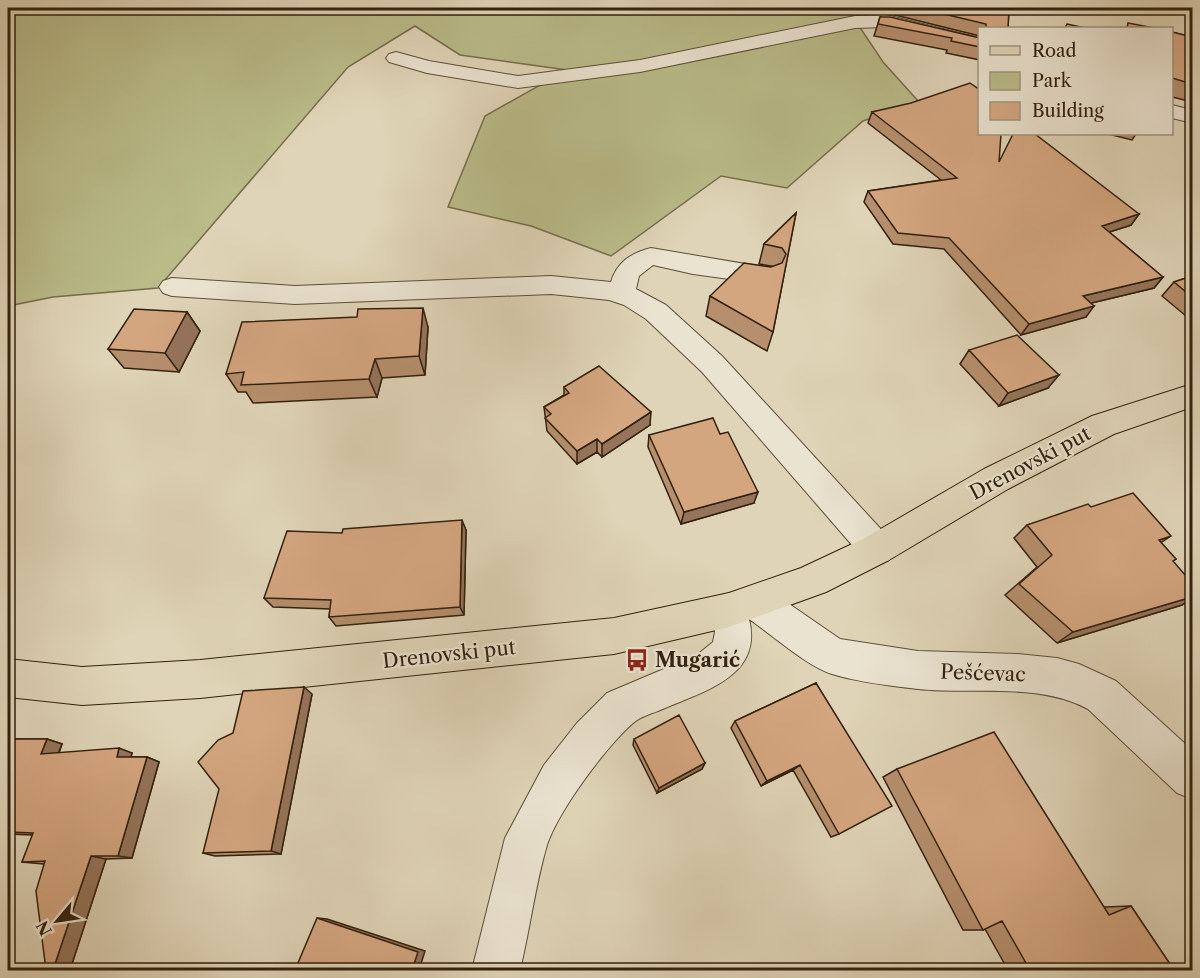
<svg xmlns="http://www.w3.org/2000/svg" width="1200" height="978" viewBox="0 0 1200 978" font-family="'Libre Caslon Text',serif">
  <rect width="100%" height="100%" fill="#dfd4b7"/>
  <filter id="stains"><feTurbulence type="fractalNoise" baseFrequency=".00333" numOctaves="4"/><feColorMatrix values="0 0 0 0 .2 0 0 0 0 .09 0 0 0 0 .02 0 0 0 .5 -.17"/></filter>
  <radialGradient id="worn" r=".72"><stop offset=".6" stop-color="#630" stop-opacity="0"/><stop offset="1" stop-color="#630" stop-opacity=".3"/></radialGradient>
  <!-- green -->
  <path fill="#b9bb89" stroke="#766e4b" stroke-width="1.5" d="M8 8H847L883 62 919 102 863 121 787 188 721 176 611 256 531 226 448 207 485 116 567 70 460 55 415 26 348 67 158 288 53 297 8 306Z"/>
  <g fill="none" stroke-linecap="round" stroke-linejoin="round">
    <!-- minor casing -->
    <g stroke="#5d4e38" stroke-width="2">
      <path id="minor" d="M886 15 980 38V50L886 27 855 28 640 72 518 88 427 73 389 62 386 58 389 54 396 52 429 61 518 76 640 60 855 16Z
        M1172 105 1192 110V123L1172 118Z
        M651 248 775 269 779 275 775 281 766 284 693 274 653 265 639 276 636 289 666 305 722 356 889 538 894 549 889 560 877 564 865 560 702 372 646 319 624 305 609 300 551 294 295 304 172 296 163 293 159 287 163 281 172 278 295 286 551 276 611 282C617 262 631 253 651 248Z
        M756 585 769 590 840 639 918 651 1018 654 1057 658 1079 664 1116 681 1192 750V799L1177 793 1088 709C1037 682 974 695 918 689 892 686 857 682 832 674 808 667 772 635 749 619 764 678 700 692 658 711 650 714 640 717 633 723 605 748 559 810 547 845 535 886 530 929 520 970H472L505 838 544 765 577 723 607 693 697 655 713 642 715 632 711 610 716 598 729 593 740 597 743 590Z"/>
    </g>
    <!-- major casing -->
    <g stroke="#32210d" stroke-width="2">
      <path id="major" d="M1192 384V407L1114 434 1008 489 889 560 826 592 729 627 614 654 200 698 82 705 8 697V659L82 667 200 660 614 618 729 593 801 568 865 538 984 469 1092 416Z"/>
    </g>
    <!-- minor -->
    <use href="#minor" fill="#eae3d0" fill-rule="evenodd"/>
    <!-- major -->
    <use href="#major" fill="#dfd4b7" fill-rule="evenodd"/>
  </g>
  <!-- wall -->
  <path fill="#b68f6e" stroke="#32210d" stroke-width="1.5" d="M877 8H1009L1008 28H980V36L887 13H875Z
    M880 17 980 39V60L946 53 947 50 874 36Z
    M1172 32 1192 37V102L1172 97Z
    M872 112 1139 214 1131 225 1109 232 1163 277 1154 288 1091 303 1086 317 1021 335 944 249 893 244 864 202 868 191 941 180 868 123Z
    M1108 134H1136L1132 140Z
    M796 213 773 332 767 351 706 316 710 296 771 266 759 264 764 244Z
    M1192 276V321L1162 296 1174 282Z
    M187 312 200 331 179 372 124 368 108 349Z
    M428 327 425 375 382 378 377 397 253 403 246 392H238L226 374Z
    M969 350 1048 388 999 406 960 364Z
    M564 387 650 425 602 457 597 452 577 464 547 431 544 407 564 395Z
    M649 435 754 503 681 524 648 447Z
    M1091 507 1161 543 1176 559 1173 561 1182 605 1057 643 1005 595 1037 567 1014 538 1027 525Z
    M466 530 464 615 336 626 329 617 330 609 273 607 264 598 342 533Z
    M816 683 839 834 831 837 793 770 761 786 731 728 735 721Z
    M312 694 281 854 215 856 203 853Z
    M8 739H47L62 744 59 753H132L131 757H147L159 762 132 858 106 859 70 970H46L44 864 22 862 33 835 8 834Z
    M634 739 705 763 702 769 657 793 633 745Z
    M897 769 1104 907 1131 906 1174 970H1008L985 929 983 930H963L883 777Z"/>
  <!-- shaded-wall -->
  <path fill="#94745a" stroke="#32210d" stroke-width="1.5" d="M1139 214 1131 225 1094 237 1102 226Z
    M1163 277 1154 288 1075 307 1083 296Z
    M1094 306 1086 317 1021 335 1029 324Z
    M423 308 428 327 425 375 419 356Z
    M187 312 200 331 179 372 165 353Z
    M375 359 382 378 377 397 369 379Z
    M1059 375 1048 388 999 406 1008 393Z
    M651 412 650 425 602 457V444Z
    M597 439V452L577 464V451Z
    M758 492 754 503 681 524 684 512Z
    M462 520 466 530 464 615 460 607Z
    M1171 536 1153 548 1159 540Z
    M1192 597V599L1182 605 1057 643 1073 632Z
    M304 687 312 694 281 854 271 851Z
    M47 739 62 744 56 759 41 754Z
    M119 748 132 753 130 761 117 757Z
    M147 757 159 762 132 858 118 856Z
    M705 763 702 769 657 793 659 788Z
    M800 765 793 770 761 786 767 781Z
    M91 856 106 859 70 970H53Z
    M317 918 327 919 425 951 419 970H412Z"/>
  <!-- building -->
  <path fill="#d4a680" stroke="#32210d" stroke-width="1.5" d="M919 8H1009L1008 28H986V24Z
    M880 17H890L980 38V47L951 41 952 38 878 24Z
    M1128 23 1154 28H1127Z
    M1067 24 1085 28H1065Z
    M1172 32 1192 37V84L1172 78Z
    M970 83 980 90V134H1001L999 162 1013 134H1035L1139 214 1102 226 1163 277 1083 296 1094 306 1029 324 949 238 898 233 868 191 957 178 872 112 911 103Z
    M796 213 773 332 710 296 744 263 771 267 782 263 786 254 782 248 764 244Z
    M1192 276V297L1174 282Z
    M423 308 419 356 375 359 369 379 241 385 244 372 226 374 242 322 357 317 358 309Z
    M134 309 187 312 165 353 108 349Z
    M1017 335 1059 375 1008 393 969 350Z
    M599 366 651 412 602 444 597 439 577 451 545 418 551 414 544 407 569 393 564 387Z
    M713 418 720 434 728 432 758 492 684 512 649 435Z
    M1133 493 1171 536 1159 540 1176 559 1173 561 1192 583V597L1073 632 1019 584 1052 555 1027 525 1088 504 1091 507Z
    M462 520 460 607 329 617 331 600 264 598 287 531 342 533 343 529Z
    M816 683 892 806 839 834 800 765 767 781 735 721Z
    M304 687 271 851 203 853 219 789 198 762 218 740 233 733 243 691Z
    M679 715 705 763 659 788 634 739Z
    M994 732 1109 915 1131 906 1174 970H1030L1002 921 983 930 897 769Z
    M8 739H47L41 754 119 748 117 757H147L118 856H91L53 970H46L36 891 45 861 22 862 33 833 8 832Z
    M317 918 418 952 412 970H295Z"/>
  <!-- icons -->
  <defs>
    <g id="bus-bare" transform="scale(1.8)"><path d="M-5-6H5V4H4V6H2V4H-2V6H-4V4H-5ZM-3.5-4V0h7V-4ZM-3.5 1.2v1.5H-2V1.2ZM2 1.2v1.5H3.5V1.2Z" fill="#8f2418" stroke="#eae3d0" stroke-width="2.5" paint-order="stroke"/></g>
  </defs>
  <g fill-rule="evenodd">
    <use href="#bus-bare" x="637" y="660"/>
  </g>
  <g text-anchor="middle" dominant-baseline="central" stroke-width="4.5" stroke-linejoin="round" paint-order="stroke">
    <!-- street labels -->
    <g font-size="20" fill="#32210d" stroke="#eae3d0">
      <text transform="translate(1030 463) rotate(-28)">Drenovski put</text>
      <text transform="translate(449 654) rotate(-6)">Drenovski put</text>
      <text transform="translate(983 673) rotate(2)">Pešćevac</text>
    </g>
    <!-- poi labels -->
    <g font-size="20" font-weight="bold" fill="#32210d" stroke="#eae3d0" text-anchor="start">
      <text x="655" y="660">Mugarić</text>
    </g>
  </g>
  <!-- margin -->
  <rect width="1200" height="978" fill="none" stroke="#dfd4b7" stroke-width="30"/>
  <rect x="9" y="9" width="1182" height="960" fill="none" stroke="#32210d" stroke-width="3"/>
  <rect x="15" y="15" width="1170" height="948" fill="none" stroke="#32210d" stroke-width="1.5"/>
  <!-- legend -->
  <rect x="978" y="27" width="195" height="108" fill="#eae3d0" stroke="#a09582" stroke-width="1.5"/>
  <rect x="990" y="46" width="30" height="9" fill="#dfd4b7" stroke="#a09582" stroke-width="1.5"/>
  <text x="1032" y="57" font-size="18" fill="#32210d">Road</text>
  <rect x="990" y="72" width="30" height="18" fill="#b9bb89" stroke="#a09582" stroke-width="1.5"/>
  <text x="1032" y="87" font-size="18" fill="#32210d">Park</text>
  <rect x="990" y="102" width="30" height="18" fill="#d4a680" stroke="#a09582" stroke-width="1.5"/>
  <text x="1032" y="117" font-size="18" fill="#32210d">Building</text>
  <!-- north arrow -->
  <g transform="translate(57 921) rotate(241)" stroke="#eae3d0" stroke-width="4.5" paint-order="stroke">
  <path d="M0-4.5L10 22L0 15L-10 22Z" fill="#32210d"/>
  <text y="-9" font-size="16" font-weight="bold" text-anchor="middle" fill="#32210d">N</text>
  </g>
  <rect width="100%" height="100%" filter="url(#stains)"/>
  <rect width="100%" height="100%" fill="url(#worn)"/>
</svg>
